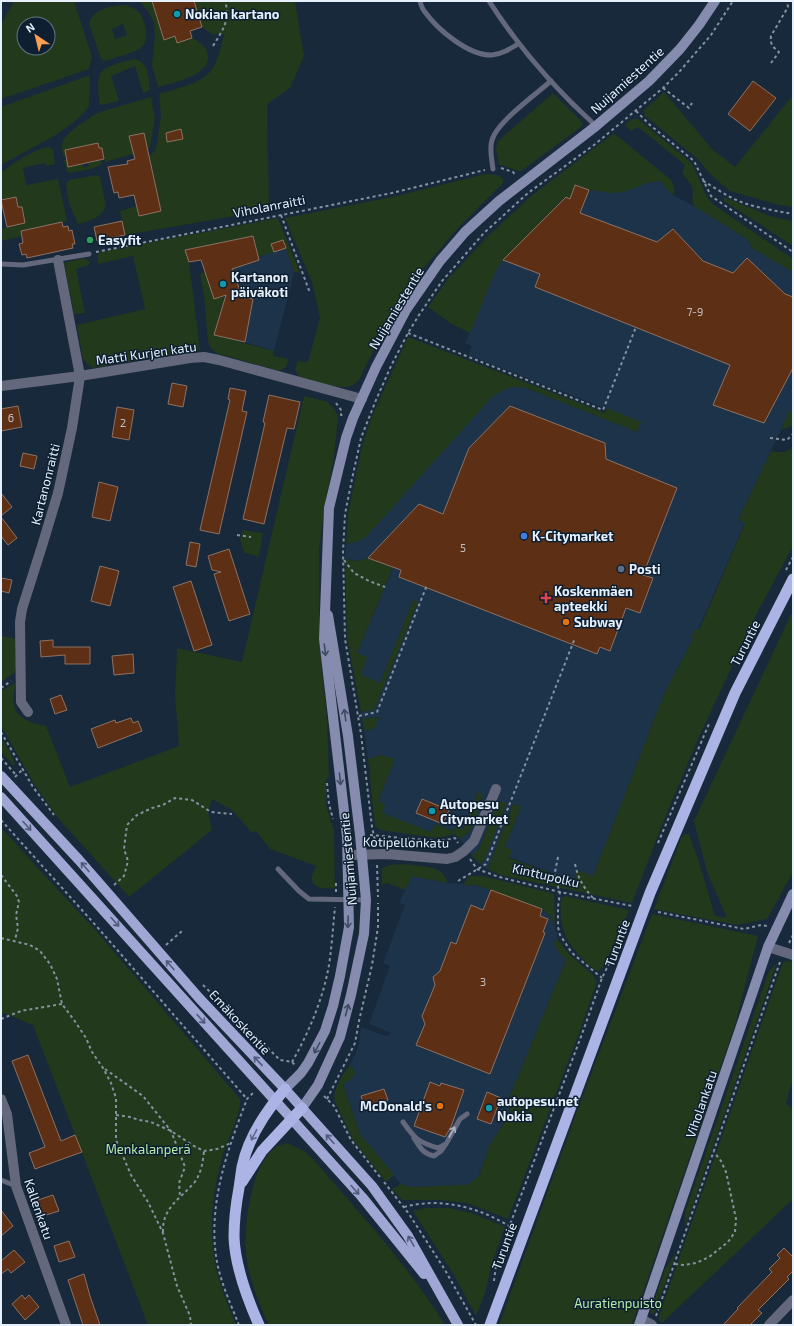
<svg xmlns="http://www.w3.org/2000/svg" width="794" height="1326" font-family="'Exo 2',sans-serif">
  <rect width="100%" height="100%" fill="#18293b"/>
  <g fill="#1d334a">
    <path d="M661,181l5,8 7,6 21,11 53,33 5,9 41,24v140l-3,-1 -52,109 7,2 -47,108 -3,-1 -2,10 -29,55 -71,182 -19,5 -65,-24 -4,-10 16,-40 -8,-3 -25,65 -8,-5 4,-3 12,-55 -16,41 -3,5 -5,4 -12,-17 11,-10 11,-29 -4,-8 -16,38 -9,1 -18,-7 -4,8 -49,-19 -4,-12 17,-42 -14,-4 -13,4 -4,-29 10,-1 5,-12 -17,2 -1,-7 13,-2 44,-108 -5,-2 -33,83 -19,-8 -4,-22 36,-85 -25,-10 -10,3 -13,-2 1,-15 14,-3 131,-143 14,-10 11,-2 10,2 111,44 4,-10 -145,-56 -27,-11 3,-9 -7,-3 30,-71 8,-12 63,-63 9,-12 48,7 24,-9z"/>
    <path d="M286,248l8,24 -20,79 -29,-9 8,-43 -11,-3 -10,-27 26,-9v-3z"/>
    <path d="M412,876l35,7 16,1 6,2 2,-2 20,6 54,21 4,3 6,11 3,15h-3l2,10 9,10 -57,138v17l-20,31 -11,32 -10,7 -57,2 -10,-3 -41,-50 -17,-51 7,-3 5,-7 -2,-5 -3,-3 9,-20 2,-18 25,9 5,-3 -22,-9 21,-58 -7,-3 22,-58 -6,-2z"/>
  </g>
  <g fill="#22391c" fill-rule="evenodd">
    <path d="M14,1h60l18,56 -3,12 -88,30v-74zM24,24h24v24h-24z"/>
    <path d="M137,1h15l12,39 11,-4 2,7 15,-5c7,3 15,9 16,18 2,20 -35,27 -50,31l-6,-22 3,-29 -1,-13 -6,-12 -7,-8z"/>
    <path d="M194,1h101l9,55 -14,32 -23,16 2,106 -144,25 -5,-24 17,-5 2,10 22,-5 -11,-55 6,-7 5,-33 -2,-22c18,-6 45,-10 55,-28 5,-9 7,-21 10,-31l-5,-2 -6,2 -11,-8z"/>
    <path d="M125,5c4,2 9,3 12,5 8,8 14,30 4,38 -5,4 -28,10 -35,13l-5,-2 -12,-36c5,-15 23,-17 36,-18zM123,24l4,11 -12,4 -3,-10z"/>
    <path d="M134,59c16,3 14,18 16,31l-7,3 -8,-27 -24,10 8,25 -17,4 -3,-2c0,-8 -2,-18 0,-26 3,-12 25,-15 35,-18z"/>
    <path d="M90,75l-1,31 -8,10 -15,12 -12,8 -53,29v-58z"/>
    <path d="M664,92l49,58 22,17 58,-72v112l-14,-2 -49,-14 -20,-17 -12,-15 -53,-43 -1,-6z"/>
    <path d="M553,93l30,30 -2,4 -60,44c-7,0 -12,-5 -22,-6l-3,-16 2,-8z"/>
    <path d="M151,97l4,21 -5,29 -3,3 -42,12 -3,-14h-3l-1,-5 -33,7 1,6h-3c0,-4 -2,-8 -1,-12 2,-11 28,-27 38,-32z"/>
    <path d="M632,119h6l44,36 10,9 15,33 7,8 79,54v13l-41,-24 -5,-9 -53,-33 -2,-6 1,-5 -1,-9 -10,-13 3,-8 -47,-38 -7,4 -6,-6z"/>
    <path d="M614,133l57,47c2,6 5,10 2,15l-7,-6 -5,-8 -14,2 -24,9 -11,1 -23,-3 -14,-5 -5,14 -5,-2 -62,63 -8,12 -25,61 -20,-10 -22,-16 20,-28 39,-42 43,-40z"/>
    <path d="M49,147l4,3 2,14 -9,2 -1,-3 -22,5 3,17 32,-6 9,42 -41,9 1,5 -26,6v-12l20,-5 -1,-9 3,-1 -1,-7h-4l-2,-10 -15,3v-27c11,-10 34,-24 48,-26z"/>
    <path d="M64,160h3l2,7 13,-3 1,4 6,-2 -1,-3 13,-3 1,4 -11,5 -22,4 -2,-2z"/>
    <path d="M486,174l11,1 6,4v4l-45,45 -37,43 -38,60 -24,49c-3,2 -5,5 -8,6 -11,4 -39,-6 -51,-9l-5,-8 3,-8 10,1 12,-44 -7,-33 -28,-67 107,-21z"/>
    <path d="M97,175l3,2 6,29c-4,11 -17,16 -28,18l-9,-21 -3,-19 3,-4z"/>
    <path d="M723,198h3l44,18 23,5v25l-69,-45z"/>
    <path d="M278,218l22,55 -6,-1 -11,-32 -12,4 3,8 -16,5 -5,-21 -68,14 4,12 11,88 -108,18 -9,-9 -6,-34 68,-16 -12,-53 -35,8 -1,-8 3,-4z"/>
    <path d="M83,258l6,3v4l-13,4 9,44 -11,1 -10,-51z"/>
    <path d="M205,272l9,27 11,-4 -11,40 60,16 -1,5 16,3 -3,8 -6,4 -64,-18 -6,-6 -2,-6 -4,-44 -4,-23z"/>
    <path d="M408,337l197,76 2,-5 34,14 -4,10 -111,-44c-16,-3 -22,1 -35,10l-125,139 -6,4 -14,3 2,-31 15,-71 9,-26z"/>
    <path d="M304,396l24,6 7,8 3,7 -4,40 -10,54 -5,40v89l8,80 2,57 -3,2v26l8,26 1,57c-7,1 -23,1 -23,-9 -1,-4 3,-9 4,-13l-46,-17 -14,-18 -4,2 -20,-23 -20,-11 -4,13 4,18 -83,67 -70,-78 -23,-32 -35,-61v-35l14,-8c0,6 -3,15 -1,22 2,14 20,19 32,21l24,61 109,-41 -4,-50 2,-48 65,14z"/>
    <path d="M790,410l3,2v13l-3,2 -9,3z"/>
    <path d="M793,447v99l-37,69 -57,122 -35,83 -32,83 -132,-28 -12,-6 25,-65 8,3 -16,40 7,3 -3,8 64,23 4,-11 16,6 71,-182 29,-55 -2,-1 4,-9 4,1 46,-107 -7,-3 33,-69c9,2 15,2 22,-4z"/>
    <path d="M243,530l20,3 -4,23 -15,-3 -4,-13z"/>
    <path d="M368,558l25,9 -36,86 10,4 -6,18 19,8 33,-83 5,2 -44,108 -13,2 -14,-74 -2,-79 13,2z"/>
    <path d="M793,610v262l-26,47 -30,6 -83,-16 28,-73 3,-2h4l10,28 16,54 12,2 -20,-46 -13,-51z"/>
    <path d="M1,636l15,3v29l-2,5 -13,9z"/>
    <path d="M379,717l-5,12 -10,1 -2,-11z"/>
    <path d="M1,737l9,15 5,12 -1,2 -13,-14z"/>
    <path d="M381,755l14,4 -17,42 7,4 -3,8 49,19 4,-8 18,7 2,-4 7,3 16,-38 3,2c2,7 -6,27 -10,34 -2,5 -7,8 -11,11l-5,-5 -18,4 -57,-8 -5,-4 -7,-67z"/>
    <path d="M499,802h8l-23,59 -4,3 -8,-8 8,-9 16,-41z"/>
    <path d="M1,828l96,104 143,167c1,17 -12,38 -17,55 -11,40 -15,72 -7,114 4,19 13,39 20,57h-88l-115,-300 -29,-12 -3,3z"/>
    <path d="M401,864c16,2 44,0 46,19l-35,-7 -7,14 -18,-7 -5,2v-16l7,-4z"/>
    <path d="M470,876h12l70,17 2,2 1,30 -6,-11 -7,-5 -51,-19 -19,-6 -3,2 -6,-2z"/>
    <path d="M565,896l64,14 -6,16 -21,43 -4,2c-8,-3 -12,-9 -17,-14 -18,-18 -22,-34 -20,-59z"/>
    <path d="M652,914l106,22 -23,89 -103,300h-133l77,-211z"/>
    <path d="M555,940h3l11,14 24,21 4,7 -19,54 -70,183 -41,-16 -28,-3h-37l-10,-11 9,-5 10,3 51,-2h6l11,-9 10,-30 20,-31v-17l57,-138 -9,-10 -3,-7z"/>
    <path d="M790,961l3,1v115l-7,26 7,7v89l-131,124 -3,-3v-4l119,-340 5,-14z"/>
    <path d="M777,963l-92,265v-16l84,-241z"/>
    <path d="M350,1065c10,10 2,14 -7,19l17,50 34,41 -8,7 -33,-42 -18,-38c-3,-13 7,-26 15,-37z"/>
    <path d="M287,1143l17,8 8,7c47,54 95,106 133,167h-176c-10,-20 -18,-42 -22,-64 -5,-29 3,-99 31,-115 2,-1 6,-2 9,-3z"/>
    <path d="M425,1208h24l23,5 33,14 -13,36 -7,30 -9,23 -22,-41 -41,-64z"/>
    <path d="M677,1251l-23,63 -4,-1 15,-44z"/>
  </g>
  <g fill="#5d3015" stroke="#8d7163">
    <path d="M152,1h42l8,26 -12,4 2,7 -15,5 -2,-7 -11,4z"/>
    <path d="M753,81l23,17 -26,33 -22,-17z"/>
    <path d="M181,129l2,10 -16,3 -1,-9z"/>
    <path d="M144,133l17,78 -22,5 -5,-21 -15,3 -1,-6 -4,1 -6,-26 20,-3 -1,-3 8,-2 -6,-23z"/>
    <path d="M98,143l1,5h3l2,11 -36,8 -3,-17z"/>
    <path d="M575,185l14,5 -9,23 77,29 16,-13 30,32 30,12 14,-15 38,36 8,3v71l-29,55 -51,-18 17,-40 -195,-78 5,-13 -37,-14 63,-63 4,2z"/>
    <path d="M16,197l2,10h4l3,16 -18,4 -6,-27z"/>
    <path d="M122,221l3,14 -28,6 -3,-14z"/>
    <path d="M62,222l1,5 5,-1 1,5 3,-1 3,14h-3l1,4 -46,10 -1,-4 -4,1 -3,-11 4,-1 -2,-12z"/>
    <path d="M253,236l6,24 -27,9 10,27 11,3 -8,43 -31,-7 12,-40 -12,4 -13,-39 -12,2 -4,-12z"/>
    <path d="M283,240l3,8 -12,4 -3,-8z"/>
    <path d="M172,383l15,3 -4,21 -15,-3z"/>
    <path d="M230,388l16,3 -4,20 5,1 -28,122 -19,-4 30,-130 -2,-1z"/>
    <path d="M269,395l31,7 -6,27 -7,-1 -23,96 -21,-5 22,-96 -2,-1z"/>
    <path d="M18,406l4,21 -21,4v-22z"/>
    <path d="M510,406l95,37 1,16 71,29 -34,87 10,3 -13,35 -14,-5 -16,43 -10,-4 -3,7 -198,-77 2,-7 -33,-12 51,-54 24,10 26,-66z"/>
    <path d="M117,407l17,3 -5,30 -17,-3z"/>
    <path d="M23,453l14,3 -3,13 -14,-3z"/>
    <path d="M99,482l19,5 -8,34 -18,-4z"/>
    <path d="M1,493l11,14 -11,9z"/>
    <path d="M1,517l16,21 -9,7 -7,-9z"/>
    <path d="M190,542l10,2 -4,23 -10,-2z"/>
    <path d="M229,549l21,65 -21,7 -15,-47 7,-2 -9,-2 -4,-14z"/>
    <path d="M100,566l19,5 -9,35 -19,-5z"/>
    <path d="M1,578l11,2 -3,13 -8,-2z"/>
    <path d="M191,581l21,64 -18,6 -21,-64z"/>
    <path d="M53,640v7h37v17h-25v-9l-24,2 -1,-16z"/>
    <path d="M133,654l1,19 -20,2 -2,-19z"/>
    <path d="M61,695l6,15 -12,4 -5,-15z"/>
    <path d="M131,718l2,5 5,-2 4,10 -44,17 -7,-19 24,-9 1,3z"/>
    <path d="M422,799l27,11 -6,14 -27,-11z"/>
    <path d="M491,890l51,19 -2,7 8,3 -5,13 2,1 -55,141 -74,-29 9,-21 -3,-8 13,-31 -2,-8 7,-6 11,-29 5,2 15,-39 12,5z"/>
    <path d="M28,1055l33,86 14,-6 7,17 -47,17 -6,-16 16,-6 -33,-86z"/>
    <path d="M430,1082l10,4 1,-3 23,7 -13,37 -6,10 -31,-11z"/>
    <path d="M384,1089l4,11 -23,8 -4,-12z"/>
    <path d="M487,1092l14,6 -10,26 -14,-5z"/>
    <path d="M53,1195l6,16 -16,5 -5,-16z"/>
    <path d="M1,1210l12,16 -12,10z"/>
    <path d="M69,1241l6,16 -16,5 -5,-16z"/>
    <path d="M784,1248l9,9v14l-6,6 2,2 -31,31 4,3 -12,12h-27l15,-16 -1,-1 32,-33 3,-3 -3,-3 11,-11 -3,-3z"/>
    <path d="M14,1250l11,12 -14,11 -3,-4 -7,5v-13z"/>
    <path d="M84,1274l6,22 10,29h-17l-15,-45z"/>
    <path d="M22,1295l3,4 4,-4 10,12 -14,13 -13,-16z"/>
  </g>
  <g fill="none" stroke-linecap="round" stroke-linejoin="round">
    <g stroke="#8492a1" stroke-width="2" stroke-dasharray="3 3" stroke-linecap="butt">
      <path d="M213,46c9,-15 18,-26 12,-45"/>
      <path d="M771,63l8,-11c-6,-5 -9,-7 -8,-16l17,-29 -1,-6"/>
      <path d="M663,88l26,20 3,-5"/>
      <path d="M636,111l14,14 44,36 17,35 82,56"/>
      <path d="M501,168l12,4 3,4"/>
      <path d="M703,181c9,5 18,11 27,16 19,10 42,13 63,17"/>
      <path d="M281,215l29,78"/>
      <path d="M96,252l296,-59 93,-23"/>
      <path d="M408,333l195,77 33,-83"/>
      <path d="M336,403l5,7v5h2"/>
      <path d="M770,438l17,2 6,-6"/>
      <path d="M237,535l14,2"/>
      <path d="M344,560l10,13 15,8 16,6"/>
      <path d="M786,570l7,-13"/>
      <path d="M1,688l10,-7"/>
      <path d="M359,716l18,-4 50,-127"/>
      <path d="M1,732l32,55 21,28"/>
      <path d="M1,758l15,17"/>
      <path d="M15,777l8,-8"/>
      <path d="M327,783l2,21 4,15"/>
      <path d="M1,820l98,109 148,170"/>
      <path d="M370,835l67,6 9,-1 9,-2 3,5"/>
      <path d="M658,843l51,-119"/>
      <path d="M376,845l-4,-18 -11,-93 -16,-95 -2,-87 2,-38 7,-35 9,-41 15,-38 15,-34 17,-33 11,-18 23,-34 42,-48 44,-40 66,-48 69,-57 16,-16 32,-37 22,-34"/>
      <path d="M558,857l-4,20 6,15 -2,15v20l2,8 12,18 30,25"/>
      <path d="M470,859l7,10 22,8 61,15 72,14"/>
      <path d="M575,864c3,14 8,23 18,34"/>
      <path d="M377,865l1,32"/>
      <path d="M1,875l16,21 2,6 -3,13 2,13 -3,12"/>
      <path d="M458,881l28,-17 89,-226"/>
      <path d="M114,885l10,-9 4,-15 -4,-12 3,-24 10,-10 15,-7 11,-3 12,-7 17,2 19,12 21,2"/>
      <path d="M336,892v-9"/>
      <path d="M658,912l86,17 17,-4 6,1"/>
      <path d="M1,938l29,7 10,6 10,13 7,15 5,25 12,16 12,18 6,14 11,16 8,15 5,15v42l15,35 17,27 15,31 14,53 13,30 1,9"/>
      <path d="M789,943l4,-8"/>
      <path d="M166,945l16,-14"/>
      <path d="M203,985l77,75 12,2 3,3"/>
      <path d="M1,1019l20,-8 41,-7"/>
      <path d="M292,1062c17,-30 31,-63 37,-97 3,-20 4,-39 6,-58"/>
      <path d="M105,1069l38,27 28,35 14,36 -6,16 1,13"/>
      <path d="M324,1096l10,10 17,34 29,37"/>
      <path d="M327,1099l28,-56 4,-22 13,-56 6,-38v-24"/>
      <path d="M116,1115l14,2 9,3 12,2 20,9 23,15 10,5 13,-2 14,-6"/>
      <path d="M384,1182l25,32 36,56 31,55"/>
      <path d="M404,1207c36,-10 74,0 105,19"/>
      <path d="M163,1232c-1,-24 17,-33 31,-49 7,-9 9,-21 10,-32"/>
      <path d="M675,1264l9,1 12,-2 13,-6 19,-15 7,-10 1,-13 -10,-47 -5,-11 -7,-9"/>
      <path d="M494,1281l2,-16 15,-43 71,-188 20,-56 15,-31"/>
      <path d="M656,1316l124,-354"/>
      <path d="M239,1325c-8,-20 -18,-42 -22,-63 -10,-56 10,-111 30,-163l7,-7"/>
    </g>
    <g stroke="#64687d" stroke-width="5">
      <path d="M420,1c1,4 2,8 5,11 13,18 44,44 67,43 10,-1 18,-6 26,-11"/>
      <path d="M489,1c30,47 66,88 107,125"/>
      <path d="M493,169c-1,-9 -4,-20 -1,-29 5,-18 44,-46 59,-59"/>
      <path d="M1,264l22,1 66,-11"/>
      <path d="M278,869l21,22 10,8 57,1"/>
      <path d="M403,1122c12,17 15,20 35,26l8,-4 14,-25 7,-5"/>
      <path d="M414,1138c6,9 8,15 20,18l7,-5 4,-6"/>
      <path d="M1,1180l15,6"/>
    </g>
    <g stroke="#64687d" stroke-width="10">
      <path d="M1,386l79,-10 110,-18 14,-1 15,3 143,39"/>
      <path d="M28,712l-7,-10 -1,-80 2,-13 20,-63 16,-53 14,-65 7,-45 1,-7 -22,-116"/>
      <path d="M348,855l39,-1 60,5 8,-2 9,-6 10,-10 22,-52"/>
      <path d="M768,947l25,8"/>
      <path d="M1,1099l6,15 9,72 50,139"/>
      <path d="M641,1319l11,6"/>
      <path d="M769,1325l24,-25"/>
    </g>
    <g stroke="#868cae" stroke-width="10">
      <path d="M285,1089l16,-16 7,-10 17,-32 8,-25 7,-30 9,-49 -2,-90 -23,-198 5,-131 17,-70 7,-20 23,-51 30,-57 34,-49 25,-29 34,-31 97,-75 53,-45 31,-32 19,-24 16,-24"/>
      <path d="M302,1108l16,-23 22,-48 11,-42 13,-61 2,-34 -6,-65 -12,-99 -20,-121"/>
      <path d="M639,1325l129,-378 25,-53"/>
    </g>
    <g stroke="#a0a7d4" stroke-width="10">
      <path d="M1,776l78,84 120,138 86,91 87,97 36,50 50,89"/>
      <path d="M1,797l361,400 62,77"/>
    </g>
    <g stroke="#acb4e5" stroke-width="11">
      <path d="M242,1182l20,-31 40,-43"/>
      <path d="M259,1325c-12,-27 -24,-59 -25,-88 0,-17 2,-33 5,-49 1,-7 2,-14 3,-21 6,-29 24,-56 43,-78"/>
      <path d="M490,1325l160,-432 85,-200 58,-114"/>
    </g>
  </g>
  <defs><path id="oneway-shaft" d="M-6 0H5M1.5-3L5.5 0L1.5 3" fill="none" stroke-width="1.6" stroke-linecap="round" stroke-linejoin="round"/></defs>
  <g stroke="#3e4b63">
    <use href="#oneway-shaft" transform="translate(325 650) rotate(83)"/>
    <use href="#oneway-shaft" transform="translate(345 715) rotate(-98)"/>
    <use href="#oneway-shaft" transform="translate(340 779) rotate(84)"/>
    <use href="#oneway-shaft" transform="translate(348 922) rotate(92)"/>
    <use href="#oneway-shaft" transform="translate(347 1010) rotate(-75)"/>
    <use href="#oneway-shaft" transform="translate(317 1048) rotate(118)"/>
  </g>
  <g stroke="#505c7a">
    <use href="#oneway-shaft" transform="translate(27 826) rotate(48)"/>
    <use href="#oneway-shaft" transform="translate(85 867) rotate(-131)"/>
    <use href="#oneway-shaft" transform="translate(115 922) rotate(48)"/>
    <use href="#oneway-shaft" transform="translate(170 965) rotate(-131)"/>
    <use href="#oneway-shaft" transform="translate(201 1019) rotate(48)"/>
    <use href="#oneway-shaft" transform="translate(258 1061) rotate(-133)"/>
    <use href="#oneway-shaft" transform="translate(330 1139) rotate(-132)"/>
    <use href="#oneway-shaft" transform="translate(355 1190) rotate(48)"/>
    <use href="#oneway-shaft" transform="translate(411 1241) rotate(-120)"/>
  </g>
  <use stroke="#abb3c3" href="#oneway-shaft" transform="translate(452 1132) rotate(-61)"/>
  <use stroke="#5d6a8b" href="#oneway-shaft" transform="translate(254 1135) rotate(117)"/>
  <g fill="#0f9aa8" stroke="#0e1f31" stroke-width="1.5">
    <circle cx="177" cy="14" r="4"/>
    <circle cx="223" cy="284" r="4"/>
    <circle cx="432" cy="811" r="4"/>
    <circle cx="489" cy="1108" r="4"/>
  </g>
  <circle fill="#2e9e5b" stroke="#0e1f31" stroke-width="1.5" cx="90" cy="240" r="4"/>
  <circle fill="#3f7fe0" stroke="#0e1f31" stroke-width="1.5" cx="524" cy="536" r="4"/>
  <circle fill="#5c6f8a" stroke="#0e1f31" stroke-width="1.5" cx="621" cy="569" r="4"/>
  <path fill="#e0444e" stroke="#0e1f31" stroke-width="1.5" d="M544 592h4v4h4v4h-4v4h-4v-4h-4v-4h4z"/>
  <g fill="#e8710a" stroke="#0e1f31" stroke-width="1.5">
    <circle cx="566" cy="622" r="4"/>
    <circle cx="440" cy="1106" r="4"/>
  </g>
  <g text-anchor="middle" stroke-width="3" stroke-linejoin="round" paint-order="stroke">
    <g font-size="11" fill="#c3c0c2">
      <text x="695" y="316">7-9</text>
      <text x="11" y="422">6</text>
      <text x="123" y="427">2</text>
      <text x="463" y="552">5</text>
      <text x="483" y="986">3</text>
    </g>
    <g font-size="13" font-weight="bold" fill="#e5f0fc" stroke="#0e1f31" text-anchor="start">
      <text x="185" y="19">Nokian kartano</text>
      <text x="98" y="245">Easyfit</text>
      <text x="231" y="282">Kartanon<tspan x="231" dy="15">päiväkoti</tspan></text>
      <text x="532" y="541">K-Citymarket</text>
      <text x="629" y="574">Posti</text>
      <text x="554" y="596">Koskenmäen<tspan x="554" dy="15">apteekki</tspan></text>
      <text x="574" y="627">Subway</text>
      <text x="440" y="809">Autopesu<tspan x="440" dy="15">Citymarket</tspan></text>
      <text x="497" y="1106">autopesu.net<tspan x="497" dy="15">Nokia</tspan></text>
      <text x="432" y="1111" text-anchor="end">McDonald's</text>
    </g>
    <g font-size="13" fill="#e5f0fc" stroke="#0e1f31">
      <text transform="translate(627 80) rotate(-42)" y="5">Nuijamiestentie</text>
      <text transform="translate(269 206) rotate(-11)" y="5">Viholanraitti</text>
      <text transform="translate(396 308) rotate(-59)" y="5">Nuijamiestentie</text>
      <text transform="translate(146 353) rotate(-8)" y="5">Matti Kurjen katu</text>
      <text transform="translate(45 484) rotate(-76)" y="5">Kartanonraitti</text>
      <text transform="translate(745 643) rotate(-63)" y="5">Turuntie</text>
      <text transform="translate(406 842) rotate(1)" y="5">Kotipellonkatu</text>
      <text transform="translate(348 859) rotate(-95)" y="5">Nuijamiestentie</text>
      <text transform="translate(546 875) rotate(13)" y="5">Kinttupolku</text>
      <text transform="translate(617 943) rotate(-70)" y="5">Turuntie</text>
      <text transform="translate(240 1022) rotate(47)" y="5">Emäkoskentie</text>
      <text transform="translate(701 1104) rotate(-71)" y="5">Viholankatu</text>
      <text transform="translate(39 1209) rotate(71)" y="5">Kallenkatu</text>
      <text transform="translate(504 1246) rotate(-70)" y="5">Turuntie</text>
    </g>
    <g font-size="13" fill="#b6eca8" stroke="#0e1f31">
      <text x="148" y="1154">Menkalanperä</text>
      <text x="618" y="1308">Auratienpuisto</text>
    </g>
  </g>
  <rect width="794" height="1326" fill="none" stroke="#e5f0fc" stroke-width="4"/>
  <g transform="translate(36 36) rotate(325)"><circle r="19" fill="#0e1f31" stroke="#647382"/>
  <path d="M0-3L7 15L0 10L-7 15Z" fill="#fc9e52"/>
  <text y="-6" font-size="11" font-weight="bold" text-anchor="middle" fill="#e5f0fc">N</text>
  </g>
</svg>
